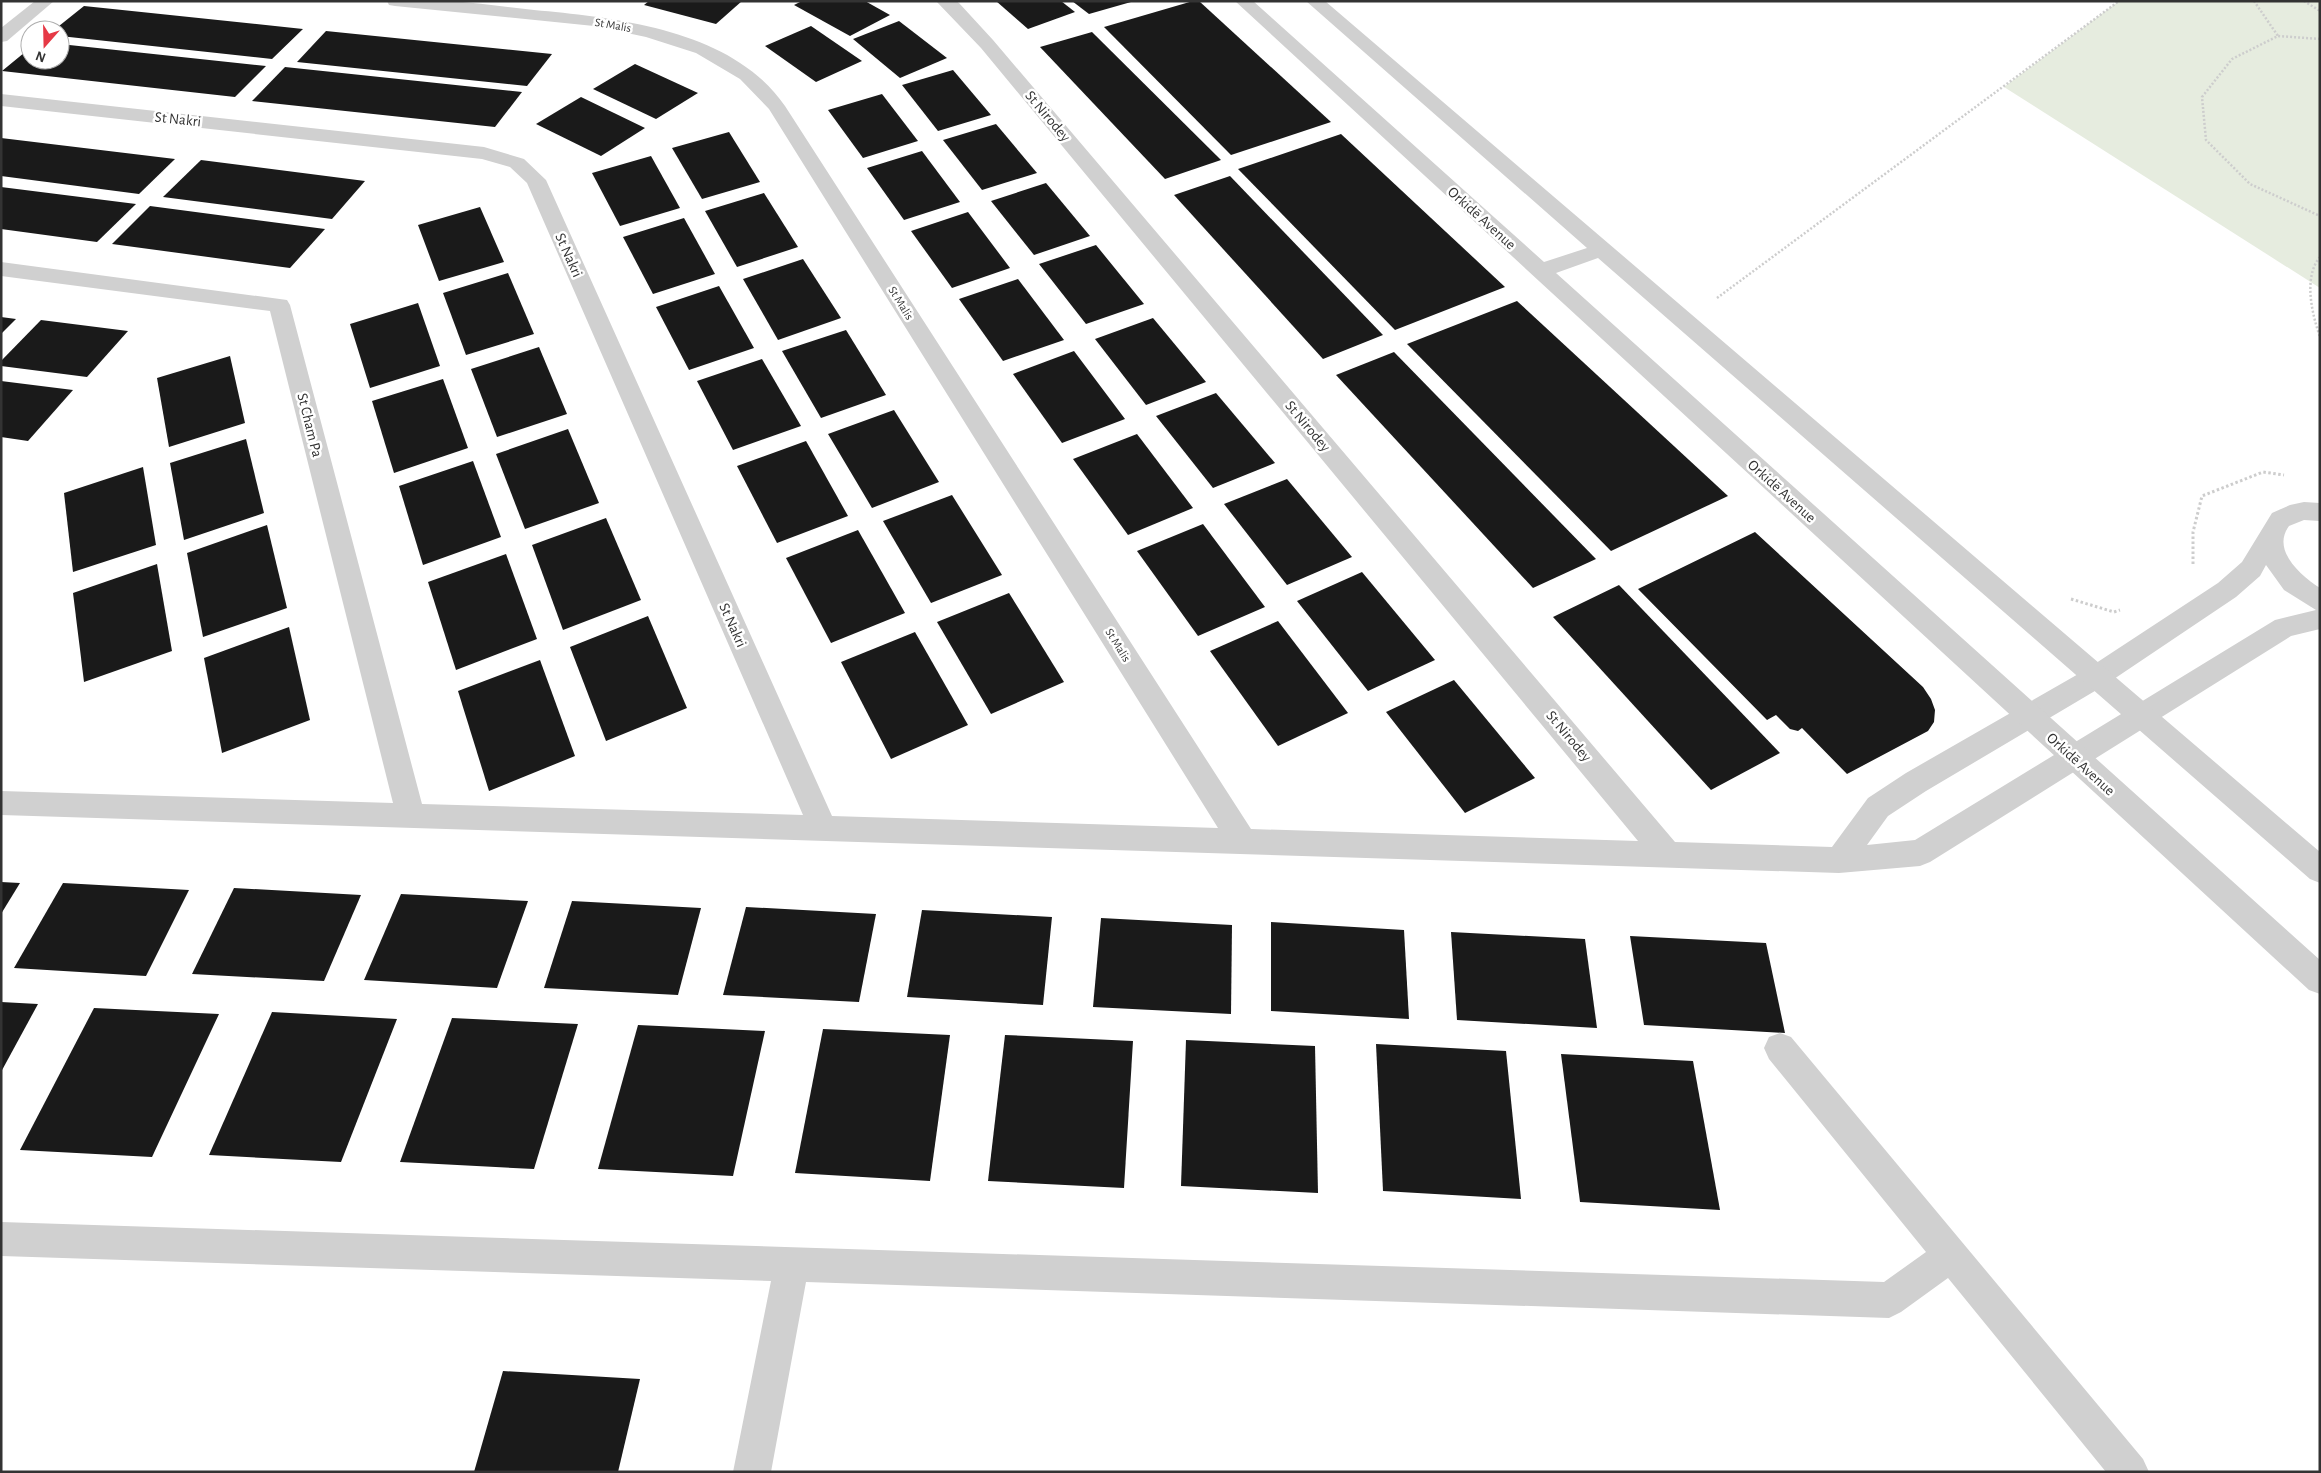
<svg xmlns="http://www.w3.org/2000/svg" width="2321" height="1473" font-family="'Alegreya Sans',sans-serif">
  <rect width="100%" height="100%" fill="#fff"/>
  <path fill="#e6ecdf" d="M2119,1h201v287l-316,-201z"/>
  <g fill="#1a1a1a">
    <path d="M649,1h93l-26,23 -72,-19z"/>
    <path d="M802,1h63l25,14 -40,21 -56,-31z"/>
    <path d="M996,1h65l14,11 -47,17z"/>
    <path d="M1072,1h59v1l-42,12z"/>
    <path d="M1193,1h6l132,121 -100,33 -127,-128z"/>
    <path d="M84,6l219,23 -31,30 -212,-23v-6h-6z"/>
    <path d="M899,21l48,37 -47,20 -47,-39z"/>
    <path d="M811,26l51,35 -46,21 -51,-36z"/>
    <path d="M326,31l226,23 -25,32 -230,-24z"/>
    <path d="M1092,32l129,128 -56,19 -125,-132z"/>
    <path d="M60,44l206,22 -31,31 -233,-26 28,-23v12h30z"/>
    <path d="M635,64l63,29 -42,26 -63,-30z"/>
    <path d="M285,67l237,25 -27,35 -243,-26z"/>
    <path d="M953,70l38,45 -53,16 -36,-46z"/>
    <path d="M882,94l36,47 -55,17 -35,-48z"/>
    <path d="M581,97l64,31 -44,28 -65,-32z"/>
    <path d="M996,124l41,49 -55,17 -39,-50z"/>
    <path d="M729,132l31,50 -58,17 -30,-51z"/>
    <path d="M1341,134l164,153 -110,43 -157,-161z"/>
    <path d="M1,138l174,21 -36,35 -138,-18z"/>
    <path d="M922,151l38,51 -56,18 -37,-52z"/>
    <path d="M651,156l29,52 -60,18 -28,-53z"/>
    <path d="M201,160l164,21 -33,38 -169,-22z"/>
    <path d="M1230,176l153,159 -60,24 -149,-164z"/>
    <path d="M1046,183l44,53 -56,19 -43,-54z"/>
    <path d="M1,187l135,17 -39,38 -96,-13z"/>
    <path d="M764,193l34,54 -61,20 -32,-56z"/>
    <path d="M150,206l175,23 -35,39 -178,-24z"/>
    <path d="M480,207l24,55 -65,19 -21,-56z"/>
    <path d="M968,212l42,56 -58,20 -41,-57z"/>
    <path d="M684,218l31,56 -62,20 -30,-57z"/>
    <path d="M1096,245l48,59 -58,20 -47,-60z"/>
    <path d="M803,259l38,59 -63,22 -35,-61z"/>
    <path d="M508,273l26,61 -68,21 -23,-62z"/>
    <path d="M1018,279l46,61 -61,21 -44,-62z"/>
    <path d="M719,286l35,62 -65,22 -33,-63z"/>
    <path d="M1517,301l211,195 -117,55 -204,-207z"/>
    <path d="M418,303l22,63 -70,22 -20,-64z"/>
    <path d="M1,317l15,2 -15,15z"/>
    <path d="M1153,318l53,64 -60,23 -51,-66z"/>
    <path d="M41,320l87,11 -41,46 -86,-11v-5z"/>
    <path d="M846,330l40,65 -65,23 -39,-67z"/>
    <path d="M539,347l28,67 -70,23 -26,-68z"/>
    <path d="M1074,351l51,68 -63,24 -49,-69z"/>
    <path d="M1394,352l202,207 -63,29 -197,-213z"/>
    <path d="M230,356l15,67 -76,24 -12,-69z"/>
    <path d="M762,359l39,67 -68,24 -36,-69z"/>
    <path d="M443,379l25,69 -74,25 -22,-72z"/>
    <path d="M1,381l72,9 -45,51 -27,-4z"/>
    <path d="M1216,393l59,70 -62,25 -57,-72z"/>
    <path d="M894,410l45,72 -67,26 -44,-74z"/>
    <path d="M568,429l31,74 -74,26 -29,-75z"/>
    <path d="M1137,434l56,74 -65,27 -55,-76z"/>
    <path d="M246,439l18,74 -80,27 -14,-77z"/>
    <path d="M806,441l42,75 -71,27 -40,-77z"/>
    <path d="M473,461l28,76 -78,28 -24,-79z"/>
    <path d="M143,467l13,78 -83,27 -9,-79z"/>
    <path d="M1287,479l65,78 -65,28 -63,-81z"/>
    <path d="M952,495l50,80 -71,28 -48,-82z"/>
    <path d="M606,518l35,82 -78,30 -31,-85z"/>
    <path d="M1203,524l62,83 -67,29 -61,-85z"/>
    <path d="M267,525l20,83 -84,29 -16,-84z"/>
    <path d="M858,530l47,83 -74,30 -45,-85z"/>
    <path d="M1755,532l168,155 8,12 4,11 -1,12 -6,9 -81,43 -45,-46 -4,3 -8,-2 -14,-14 -9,5 -129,-131z"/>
    <path d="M506,554l31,85 -81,31 -28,-88z"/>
    <path d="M157,564l15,87 -88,31 -11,-89z"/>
    <path d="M1362,572l73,88 -67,31 -71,-90z"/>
    <path d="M1619,585l161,168 -69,37 -158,-173z"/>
    <path d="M1009,593l55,89 -73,32 -54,-92z"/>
    <path d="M648,616l39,92 -81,33 -36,-94z"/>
    <path d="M1278,621l70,92 -70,33 -68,-95z"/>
    <path d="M289,627l21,93 -88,33 -18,-95z"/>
    <path d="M915,632l53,93 -77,34 -50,-97z"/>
    <path d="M540,660l35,96 -86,35 -31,-100z"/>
    <path d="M1454,680l81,98 -70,35 -79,-101z"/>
    <path d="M1,882l19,1 -19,31z"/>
    <path d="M63,883l126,7 -43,86 -132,-8z"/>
    <path d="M234,888l127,7 -37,86 -132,-7z"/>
    <path d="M401,894l127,7 -31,87 -133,-8z"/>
    <path d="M572,901l129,7 -23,87 -134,-7z"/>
    <path d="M746,907l130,7 -17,88 -136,-7z"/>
    <path d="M922,910l130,7 -9,88 -136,-8z"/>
    <path d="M1101,918l131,7 -1,89 -138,-7z"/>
    <path d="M1271,922l133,8 5,89 -138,-8z"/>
    <path d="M1451,932l134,7 12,89 -140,-8z"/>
    <path d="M1630,936l136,7 19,90 -141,-8z"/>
    <path d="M1,1002l37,2 -37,68z"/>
    <path d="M94,1008l125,6 -67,143 -132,-7z"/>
    <path d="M272,1012l125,7 -56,143 -132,-7z"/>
    <path d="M452,1018l126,6 -44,145 -134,-7z"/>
    <path d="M638,1025l127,6 -32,145 -135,-7z"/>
    <path d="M823,1029l127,6 -20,146 -135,-8z"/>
    <path d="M1005,1035l128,6 -9,147 -136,-7z"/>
    <path d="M1186,1040l129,6 3,147 -137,-7z"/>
    <path d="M1376,1044l130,7 15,148 -138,-8z"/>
    <path d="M1561,1054l132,7 27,149 -140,-8z"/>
    <path d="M503,1371l137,8 -22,93h-144z"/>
  </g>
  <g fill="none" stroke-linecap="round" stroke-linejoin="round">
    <g stroke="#cdcdcd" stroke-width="2.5" stroke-dasharray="2 2" stroke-linecap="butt">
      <path d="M2254,1l24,35"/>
      <path d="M2304,1l16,10"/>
      <path d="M2320,39l-42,-3 -46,23 -30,38 4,43 44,44 70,32"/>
      <path d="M2320,257c-17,20 -8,57 0,80"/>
      <path d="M1717,298l402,-297"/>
    </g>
    <g stroke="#cdcdcd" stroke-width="3" stroke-dasharray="2.5 2.5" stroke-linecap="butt">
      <path d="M2193,564v-32l9,-36 61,-24 21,3"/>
      <path d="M2071,599l43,13 6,-2"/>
    </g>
    <g fill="#d0d0d0" fill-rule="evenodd">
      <path d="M35,1h19l-47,40 -6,1v-14z"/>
      <path d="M387,1c21,0 43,-1 64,0 28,2 56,6 83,9 85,8 199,20 251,96l466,723 387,12 -657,-793 -45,-47h20l3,2 34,37 682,802 157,5 36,-49 38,-25 181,-104 131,-86 24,-21 30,-49 18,-8 14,-3 16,1v18l-16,-1 -15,6c-18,24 12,50 31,62v41l-29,7 -361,226 -10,4 -81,7 -1838,-58v-24l392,12 -123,-492 -269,-35v-14l286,38 3,5 132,499 381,11 -276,-632 -17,-16 -28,-8 -481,-53v-12l483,53 40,12 22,21 286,636 386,12 -449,-719 -29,-30 -44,-26 -50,-16 -52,-11 -199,-20 -6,-1zM2266,565l18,25 32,20 -41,10 -360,220 -48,5 21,-29 38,-25 179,-106 131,-88 24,-21z"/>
      <path d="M1780,1033l11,4 352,422 6,13h-43l-158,-194 -47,34 -12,6 -1083,-36 -35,190h-38l38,-191 -770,-25v-34l1883,60 42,-30 -157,-193 -5,-11 5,-11z"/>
    </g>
    <path fill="#d0d0d0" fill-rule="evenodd" d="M1235,1h18l291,261 43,-14 -281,-247h19l995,851v31l-10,-4 -712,-621 -42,15 764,687v34l-11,-4z"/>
  </g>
  <g text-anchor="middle" stroke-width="5" stroke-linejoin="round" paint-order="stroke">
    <g font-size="12" fill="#333" stroke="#fff">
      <text transform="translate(613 25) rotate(10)" y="4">St Malis</text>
      <text transform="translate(901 303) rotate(58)" y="4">St Malis</text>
      <text transform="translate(1118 645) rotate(58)" y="4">St Malis</text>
    </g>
    <g font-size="15" fill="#333" stroke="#fff">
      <text transform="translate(1048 116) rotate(50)" y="5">St Nirodey</text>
      <text transform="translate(178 119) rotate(6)" y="5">St Nakri</text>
      <text transform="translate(1482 218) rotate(42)" y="5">Orkidē Avenue</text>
      <text transform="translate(569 255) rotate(66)" y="5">St Nakri</text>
      <text transform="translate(310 425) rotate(76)" y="5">St Cham Pa</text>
      <text transform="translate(1308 426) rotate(50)" y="5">St Nirodey</text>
      <text transform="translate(1782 491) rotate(42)" y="5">Orkidē Avenue</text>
      <text transform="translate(733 625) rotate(66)" y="5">St Nakri</text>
      <text transform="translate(1569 736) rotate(50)" y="5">St Nirodey</text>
      <text transform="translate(2081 764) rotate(42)" y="5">Orkidē Avenue</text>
    </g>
  </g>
  <rect width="2321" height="1473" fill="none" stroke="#333333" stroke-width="5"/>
  <g transform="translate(45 45) rotate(200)"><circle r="24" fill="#ffffff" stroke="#adadad"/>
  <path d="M0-4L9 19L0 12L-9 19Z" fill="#e63946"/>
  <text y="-8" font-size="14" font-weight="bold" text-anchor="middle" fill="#333333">N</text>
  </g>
</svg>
